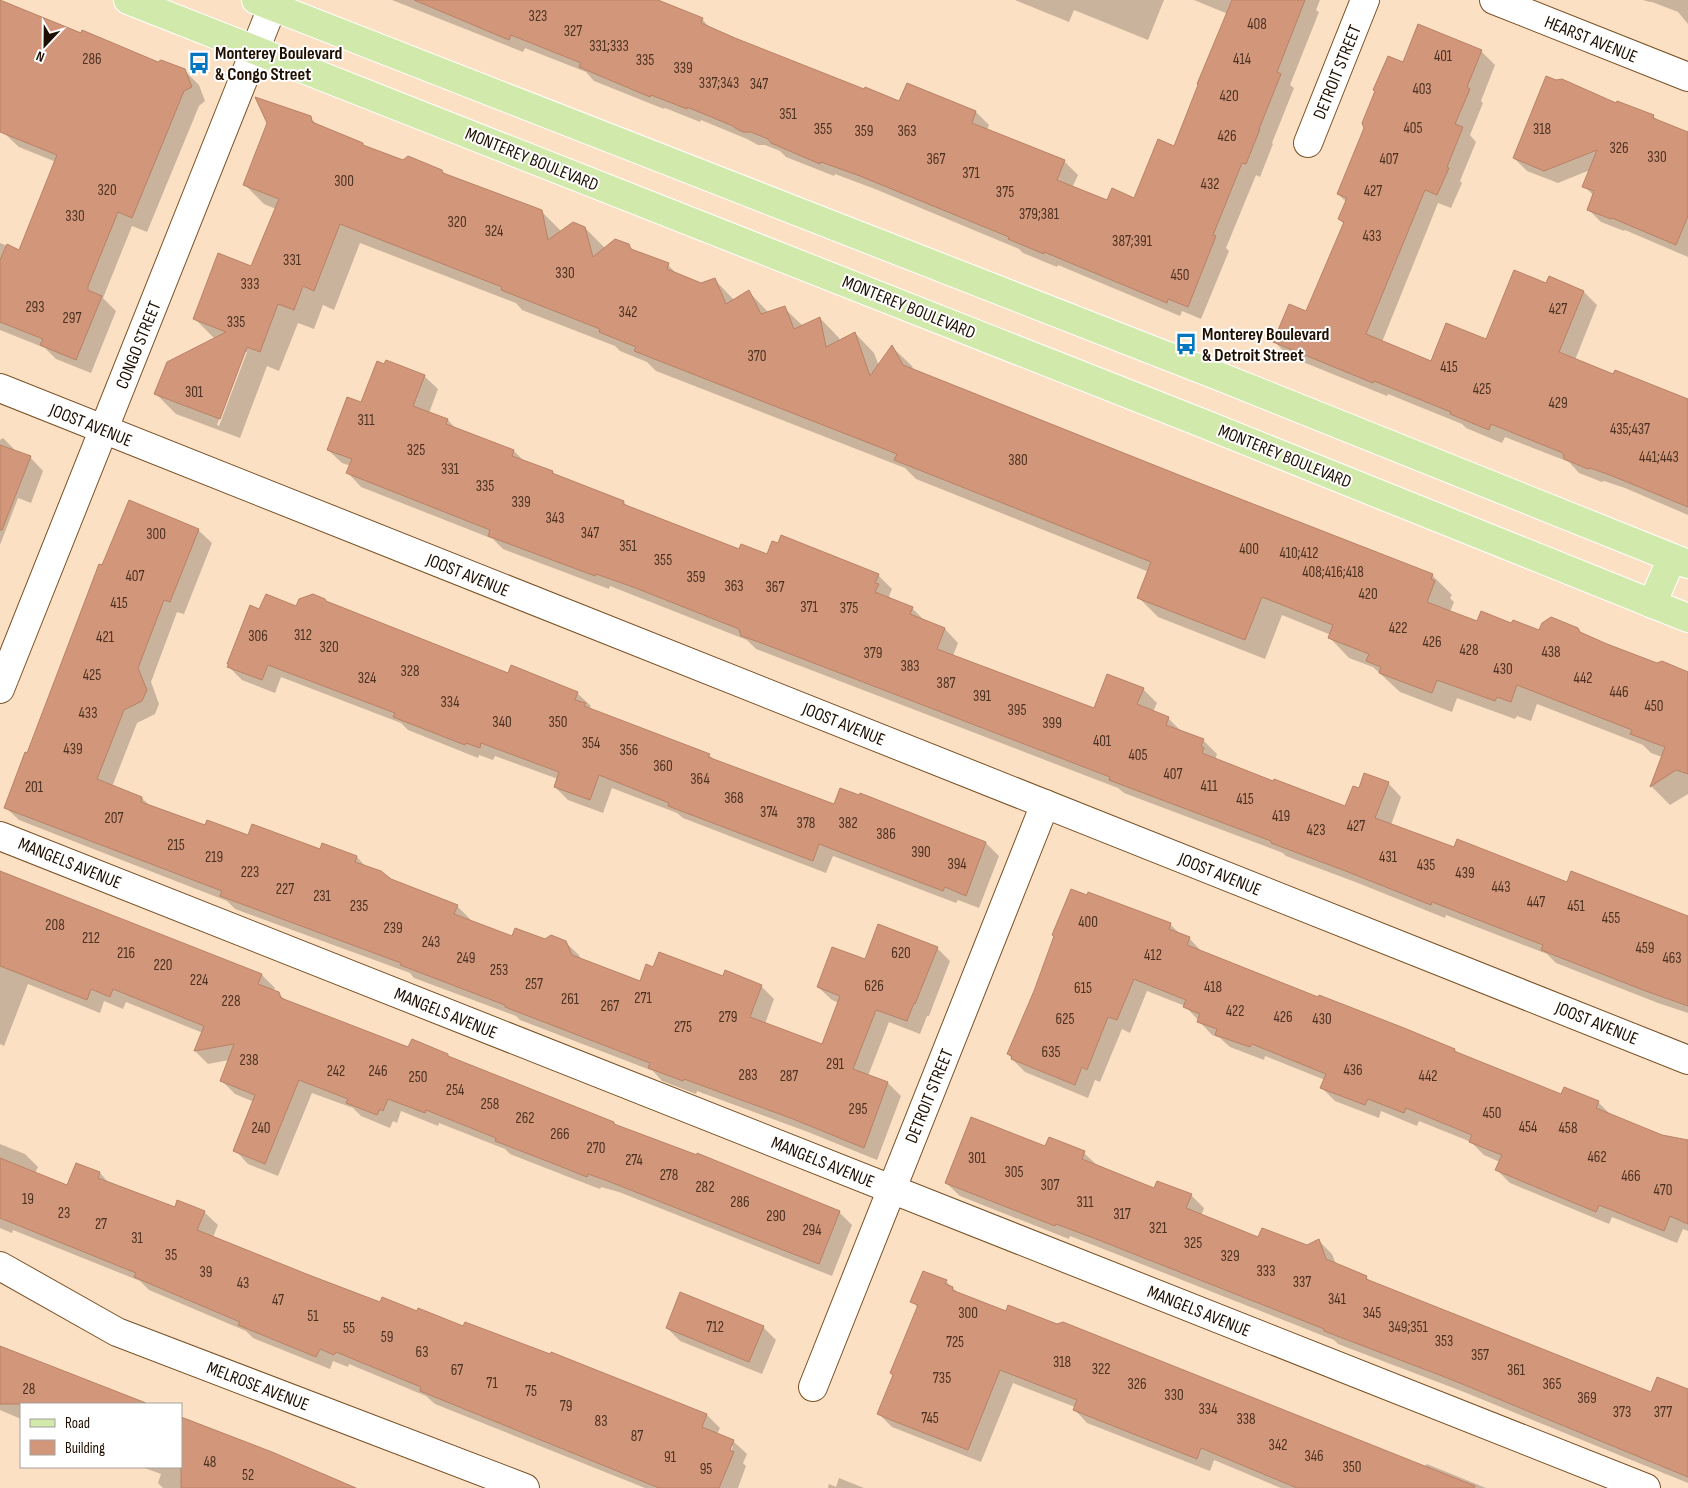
<svg xmlns="http://www.w3.org/2000/svg" width="1688" height="1488" font-family="'Sofia Sans Condensed',sans-serif">
  <rect width="100%" height="100%" fill="#fce0c4"/>
  <g fill="#0003" fill-rule="evenodd">
    <path d="M392,0h262l48,19 10,11 153,61 35,11 8,-18 68,28 13,13 -2,5 77,31 14,14 -6,13 36,14 27,-2 39,-53 54,-133 -34,-14h126l-4,10 3,2 -29,73 4,3 -22,55 1,1 -13,33 -4,-2 -30,73 3,3 -28,68 -19,-8 -2,5 -122,-51 -1,2 -34,-14 -4,-4 -144,-60 -40,-15 -1,2 -48,-19 -6,-6 -15,-6h-7l-11,-6 -46,-19 -1,2 -35,-14 -1,1 -70,-28 -8,-9 -61,-24 -2,4z"/>
    <path d="M1015,0h149l-16,40 -74,-30 -5,12z"/>
    <path d="M1643,0h45v24l-10,-12 -26,-10h-2z"/>
    <path d="M0,1l158,62 26,7 15,15 6,16 -6,5 -52,126 -15,-6 -29,72 13,13 -25,62 -35,-14 -11,-11 -45,-18v-87l20,8 36,-89 -37,-15 -15,-14 -4,-14z"/>
    <path d="M1481,51l14,14 -14,36 2,2 -13,32 6,7 -16,39 2,2 -11,25 -13,-5 -56,139 49,21 55,-22 61,-56 37,7 13,13 -22,55 39,16 74,24v115l-63,-27 -21,-7 -2,1 -23,-9 -10,-11 -64,-25 -3,6 -36,-15 -4,-4 -74,-30 -1,2 -99,-40 -13,-14 32,-29 37,-89 -5,-5 7,-17 -8,-8 66,-131z"/>
    <path d="M1617,105l36,11 5,5 30,12v124l-63,-27 -1,1 -23,-9 -13,-13 6,-13 -10,-10 6,-16 -32,13 -31,-12 -13,-13z"/>
    <path d="M310,117l9,10 43,17 3,3 38,14 39,10 4,4 95,36 20,20 24,-3 20,20 23,-3 7,7 33,13 11,11 22,8 13,-5 21,22 14,-9 20,21 15,-5 19,18 17,-8 19,20 1,3 15,-8 19,20 5,13 13,-19 20,19 2,5 518,204 20,20 -2,3 4,4 -4,10 28,10 34,3 28,7 37,-3 6,6 105,44v115l-18,11 -19,-19 11,-29 -11,-4 -8,-8 -106,-41 -6,17 -14,-5 -2,3 -58,-21 -5,14 -52,-20 -27,-25 -24,-9 -19,-20 1,-3 -49,-20 -17,44 -107,-42 -19,-19 10,-26 -233,-93 -11,-11 -249,-97 -9,-9 -27,-11 -5,-5 -93,-36 -6,-7 -156,-60 -26,67 -11,-5 -9,24 -16,-6 -19,48 -12,-5 -27,72 -64,-24 -20,-20 59,-55 -21,-21 58,-50 24,-59 -12,-5 -19,-19zM244,352h3l-28,74 -2,-1z"/>
    <path d="M424,376l14,13 -9,24 19,7 8,9 58,22 10,10 29,11 3,4 68,26 6,7 109,42 139,24 14,14 -3,7 2,3 21,9 14,14 19,7 13,14 -5,13 141,54 49,-21 14,14 -4,9 15,6 14,14 21,8 14,14 -2,6 59,23 72,24 14,-18 28,-6 13,14 -10,28 63,23 234,70v95l-30,-10 -102,-40 -9,-9 -101,-39 -1,3 -87,-35 -72,-27 -3,-3 -159,-60 -6,-5 -362,-139 -9,-9 -99,-39 -38,-15 -1,3 -106,-40 -10,-10 -132,-52 -13,-14 3,-7 -9,-3 -14,-13 34,-46z"/>
    <path d="M3,438l13,13 14,6 13,14 -12,32 -13,-5 -18,47v-105z"/>
    <path d="M198,530l14,13 -28,71 -7,-2 -26,70 8,22 -4,10 -18,9 -25,64 30,11 8,8 55,21 44,10 108,20 10,11 23,12 67,26 13,13 -1,2 43,16 53,5 14,13 2,5 59,23 14,-14 70,8 37,9 13,13 -9,25 58,21 16,-42 -7,-3 -14,-13 48,-26 71,-13 13,13 -21,55h-2l-7,18 -31,-12 -21,54 20,7 13,13 -24,64 -69,-28 -111,-41 -1,3 -34,-13 -9,-10 -133,-51 -4,-4 -102,-38 -4,-5 -175,-64 -8,-8 -208,-81 -14,-13 98,-240z"/>
    <path d="M328,603l181,71 68,19 14,13 -2,3 120,46 6,5 120,46 151,37 13,13 -20,52 -21,-8 -2,3 -123,-47 -7,17 -143,-55 -6,-5 -65,-25 -9,25 -35,-13 -13,-13 3,-8 -63,-23 -2,4 -14,-5 -1,3 -70,-28 -7,-7 -120,-46 -6,16 -33,-13 -13,-13 31,-56z"/>
    <path d="M0,872l262,103 13,13 -2,3 5,2 8,8 123,48 38,6 3,3 164,65 3,3 222,86 13,13 -20,51 -213,-84 -18,-5 -1,2 -34,-13 -56,-22 -5,-5 -66,-26 -1,3 -37,-15 -4,12 -4,-2 -3,7 -29,-12 -8,-8 -41,-15 -34,83 -30,-12 -13,-14 19,-48 -19,-8 -14,-14 8,-20 -21,4 -13,-13 8,-18 -77,-31 -3,7 -19,-8 -4,12 -72,-29 -24,62 -4,-2z"/>
    <path d="M1170,924l12,12 7,2 13,14 117,47 84,30 52,21 4,4 103,42 36,6 13,13 51,21 26,5v90l-5,-2 -6,14 -65,-26 -3,7 -99,-41 -13,-13 3,-8 -16,-7 -13,-13 -52,-21 -2,5 -36,-15 -2,7 -44,-17 -13,-13 3,-8 -60,-24 -1,4 -34,-13 -10,-9 -8,-3 -27,-29 -38,-15 -17,42 -8,-4 -22,53 -5,-2 -7,18 -63,-26 -13,-13 -4,-5z"/>
    <path d="M0,1144l25,10 13,13 -3,6 33,14 9,-23 23,9 10,11 65,25 29,3 14,13 -5,12 168,67 37,8 46,16 243,87 13,13 -3,6 16,7 14,13 -4,9 3,3 -8,22h-93l-210,-84 -9,-8 -77,-32 -1,3 -15,-6 -3,8 -77,-31 -7,-7 -97,-41 -9,-9 -127,-51 -1,3 -12,-5zM730,1446h3l-4,11z"/>
    <path d="M1046,1148l38,5 14,13 57,24 36,5 13,13 -3,8 58,23 48,7 12,-5 13,13 4,10 30,13 6,6 280,110 36,-3v93l-224,-91 -126,-48 -4,-4 -228,-90 -36,-14 -1,3 -109,-43 -14,-13z"/>
    <path d="M946,1281l13,13 465,173 3,-3 59,24h-205l-67,-28 -4,11 -123,-48 -13,-14 1,-2 -62,-24 -32,79 -89,-35 -13,-13 39,-106 -6,-7z"/>
    <path d="M763,1327l13,13 -14,34 -82,-33 -13,-13z"/>
    <path d="M0,1347l144,57h-123v15l-21,-9z"/>
    <path d="M142,1467h39l167,18 8,3h-193l-5,-5 3,-9z"/>
    <path d="M839,1478l25,10h-36l1,-4 7,3z"/>
  </g>
  <g fill="#d2977b" stroke="#b98165">
    <path d="M0,0l81,33 1,-3 76,32 3,-2 24,9 7,18 -8,4 -52,127 -14,-6 -30,74v4l14,6 -26,64 -36,-15 3,-6 -43,-17v-62l7,-16 12,6 38,-95 -57,-23z"/>
    <path d="M414,0h244l45,18 -2,5 34,15 129,51 1,-2 34,14 8,-18 69,28 -4,12 93,37 -8,20 50,20 5,-12 22,10 24,-59 16,7 24,-61 -1,-1 35,-84h73l-28,72 4,2 -22,55h1l-14,35 -4,-1 -29,72 3,1 -28,71 -20,-8 -1,4 -123,-51v2l-36,-15 1,-2 -149,-61 -39,-14 -1,2 -49,-21 -3,-4 -17,-7h-8l-8,-4 -2,-2 -46,-19v2l-36,-14 -1,2 -71,-30 2,-4 -70,-28 -2,5z"/>
    <path d="M1418,24l64,26 -15,37 3,2 -15,35 8,3 -16,40 2,1 -12,27 -12,-5 -59,144 65,27 15,-38 40,16 28,-69 32,13 3,-7 35,15 -25,61 54,22 2,-4 73,29v108l-78,-32 -20,-7 -2,1 -24,-10 -1,-6 -72,-29 -2,6 -39,-16 1,-2 -77,-31 -1,2 -100,-41 16,-38 17,7 38,-89 -6,-3 9,-21 -10,-4 27,-66 -2,-5 13,-32 -2,-1 15,-34 15,6z"/>
    <path d="M1546,76l10,4 6,-1 54,24 1,-2 37,14 -1,3 35,14v84l-12,29 -64,-27 -1,1 -24,-9 7,-19 -12,-4 15,-37 -53,21 -31,-13z"/>
    <path d="M255,97l56,19 1,6 51,21v2l40,15 5,-4 34,14 1,3 99,37 6,30 25,-18 12,5 8,30 22,-18 14,5 2,5 38,14 -2,6 34,14 14,-5 11,26 23,-14 12,24 24,-8 9,23 26,-12 6,30 29,-15 15,44 22,-31 11,20 281,112 249,97 -2,5 4,2 -8,21 26,10 24,9 4,-10 30,12 2,-3 26,10 3,-7 9,-6 27,11 2,4 27,12 50,19 5,-2 26,11v102l-12,-4 -26,17 15,-40 -35,-13 2,-4 -115,-45 -6,17 -14,-5 -2,4 -58,-21 -5,13 -53,-20 2,-6 -15,-6 3,-7 -41,-16 5,-13 -71,-28 -17,43 -108,-42 14,-36 -257,-102 3,-6 -263,-103 2,-4 -37,-15 1,-3 -99,-39 1,-3 -162,-63 -26,67 -11,-5 -9,24 -16,-6 -18,48 -13,-5 -27,72 -66,-25 13,-32 59,-30 -33,-13 25,-66 33,13 28,-67 -36,-14 24,-62z"/>
    <path d="M386,360l39,15 -12,31 35,13 -2,5 68,26 -2,6 41,15 -1,2 72,28 -1,3 116,45 2,-5 26,10 5,-13 6,2 3,-8 98,39 -4,9 4,1 -4,8 38,15 -3,7 35,14 -8,21 157,59 13,-34 37,14 -7,16 32,13 -3,8 38,14 -3,7 3,2 -2,5 71,28 1,-2 71,27 8,-20 6,2 5,-15 25,9 -14,36 79,29 3,-8 110,43 4,-11 117,45v90l-45,-16 -102,-40 2,-5 -111,-43 -1,3 -88,-35 -72,-27v-2l-162,-61 1,-3 -351,-135 -18,-6 -2,-7 -106,-42 -37,-13 -1,2 -107,-40 2,-6 -144,-57 6,-14 -25,-9 20,-53 14,5 16,-41 7,3z"/>
    <path d="M0,445l31,11 -29,74h-2z"/>
    <path d="M129,500l70,29 -29,73 -6,-2 -26,68 9,22 -5,11 -18,9 -27,69 45,18 -1,5 64,23 2,-5 41,15 4,-11 68,25 2,-6 35,13 -2,6 26,9 10,8 67,26 -4,9 58,22 3,-8 30,11 6,-4 15,6 6,14 68,26 6,-17 7,3 6,-15 64,24 2,-6 37,15 -12,32 72,27 18,-48 -23,-9 15,-40 33,12 13,-35 60,23 -23,57 -1,-1 -7,18 -31,-11 -23,59 35,13 -24,66 -71,-29 -109,-40 -1,2 -35,-13 2,-5 -145,-56v-2l-105,-40 1,-2 -181,-67 2,-5 -218,-83 21,-56 2,1 72,-189 3,1z"/>
    <path d="M266,594l30,12 3,-7 14,-5 12,5 1,2 182,72 3,-8 67,27 -3,8 11,3 -2,3 126,48 -2,3 126,47 6,-16 19,7 1,-2 126,49 -20,54 -21,-9 -2,4 -124,-47 -6,17 -145,-55 1,-3 -70,-28 -9,25 -36,-13 5,-15 -78,-29 -1,5 -14,-5 -1,2 -72,-28 2,-4 -127,-48 -6,15 -35,-13 2,-3h-2l23,-59 9,4z"/>
    <path d="M0,871l262,103 -4,10 21,8 2,6 127,49 4,-8 36,15v2l166,66v2l83,31v-2l143,58 -21,53 -214,-84 -17,-6 -1,3 -35,-14 -57,-22 1,-3 -70,-28 -1,3 -37,-14 -5,12 -3,-2 -3,6 -31,-12 2,-4 -49,-19 -34,84 -32,-13 22,-56 -35,-14 14,-37 -40,7 10,-25 -91,-37 -3,8 -19,-8 -4,11 -87,-34z"/>
    <path d="M1071,889l16,6 1,-3 83,31 -2,6 21,8 -3,8 131,52 1,-2 85,33 51,21 -1,2 107,43 3,-7 35,14 -3,7 66,27 26,5v84l-18,-8 -6,15 -65,-26 -3,7 -101,-42 7,-15 -33,-13 3,-7 -66,-27 -2,5 -36,-14 -3,6 -45,-17 6,-14 -74,-30 -2,3 -35,-12 2,-6 -20,-7 3,-8 -17,-7 3,-7 -52,-21 -17,41 -9,-3 -21,53 -5,-3 -7,18 -64,-26 1,-3 -5,-2 27,-63 20,-55 -2,-1z"/>
    <path d="M971,1117l74,29 4,-9 36,14 -3,8 72,29 3,-7 35,13 -6,14 72,29 4,-9 45,17 12,-6 7,20 41,17 -1,3 285,113 6,-15 31,12v88l-238,-98 -126,-48v-2l-53,-21 -180,-71 -35,-13 -1,2 -110,-43z"/>
    <path d="M0,1158l67,27 9,-22 24,9 -2,6 77,29 2,-7 28,11 -8,19 112,45 71,27 2,-5 35,14 1,-3 45,18 2,-4 85,32 1,-2 156,62 -5,13 32,13 -4,10 4,2 -15,36h-60l-239,-97 1,-4 -85,-35 -2,3 -14,-6 -4,8 -78,-32 2,-3 -106,-45 2,-4 -136,-55z"/>
    <path d="M923,1271l24,9 -2,4 8,3 -1,3 54,21 2,-6 49,19 6,-2 412,164 -1,2h-177l-96,-40 -4,11 -109,-43 -15,-6 4,-10 -77,-30 -32,80 -72,-28 -19,-8 16,-39 -3,-2 28,-68 -8,-3z"/>
    <path d="M680,1292l84,34 -15,36 -83,-34z"/>
    <path d="M0,1346l146,57 -1,1h-145z"/>
    <path d="M181,1417l91,35 84,36h-175z"/>
  </g>
  <g fill="none" stroke-linecap="round" stroke-linejoin="round">
    <g stroke="#7a5225" stroke-width="30">
      <g id="minor">
        <path d="M1494,0l194,77"/>
        <path d="M1308,143l57,-143"/>
        <path d="M0,388l1688,672"/>
        <path d="M0,689l275,-689"/>
        <path d="M0,836l1646,652"/>
        <path d="M0,1266l117,66 408,156"/>
        <path d="M813,1387l232,-583"/>
      </g>
    </g>
    <g stroke="#fff" stroke-width="30">
      <g id="major">
        <path d="M128,0l1074,423 486,195"/>
        <path d="M256,0l965,377 467,187"/>
        <path d="M1652,604l20,-46"/>
      </g>
    </g>
    <use href="#minor" stroke="#fff" stroke-width="28"/>
    <use href="#major" stroke="#d1e9ab" stroke-width="28"/>
  </g>
  <defs>
    <g id="bus-bare" transform="scale(1.725)"><path d="M-5-6H5V4H4V6H2V4H-2V6H-4V4H-5ZM-3.5-4V0h7V-4ZM-3.5 1.2v1.5H-2V1.2ZM2 1.2v1.5H3.5V1.2Z" fill="#0076c0" stroke="#fff" stroke-width="2.5" paint-order="stroke"/></g>
  </defs>
  <g fill-rule="evenodd">
    <use href="#bus-bare" x="199" y="63"/>
    <use href="#bus-bare" x="1186" y="344"/>
  </g>
  <g text-anchor="middle" stroke-width="4" stroke-linejoin="round" paint-order="stroke">
    <g font-size="15" fill="#4c3120">
      <text x="538" y="21">323</text>
      <text x="1257" y="29">408</text>
      <text x="573" y="36">327</text>
      <text x="609" y="51">331;333</text>
      <text x="1443" y="61">401</text>
      <text x="92" y="64">286</text>
      <text x="1242" y="64">414</text>
      <text x="645" y="65">335</text>
      <text x="683" y="73">339</text>
      <text x="719" y="88">337;343</text>
      <text x="759" y="89">347</text>
      <text x="1422" y="94">403</text>
      <text x="1229" y="101">420</text>
      <text x="788" y="119">351</text>
      <text x="1413" y="133">405</text>
      <text x="823" y="134">355</text>
      <text x="1542" y="134">318</text>
      <text x="864" y="136">359</text>
      <text x="907" y="136">363</text>
      <text x="1227" y="141">426</text>
      <text x="1619" y="153">326</text>
      <text x="1657" y="162">330</text>
      <text x="936" y="164">367</text>
      <text x="1389" y="164">407</text>
      <text x="971" y="178">371</text>
      <text x="344" y="186">300</text>
      <text x="1210" y="189">432</text>
      <text x="107" y="195">320</text>
      <text x="1373" y="196">427</text>
      <text x="1005" y="197">375</text>
      <text x="1039" y="219">379;381</text>
      <text x="75" y="221">330</text>
      <text x="457" y="227">320</text>
      <text x="494" y="236">324</text>
      <text x="1372" y="241">433</text>
      <text x="1132" y="246">387;391</text>
      <text x="292" y="265">331</text>
      <text x="565" y="278">330</text>
      <text x="1180" y="280">450</text>
      <text x="250" y="289">333</text>
      <text x="35" y="312">293</text>
      <text x="1558" y="314">427</text>
      <text x="628" y="317">342</text>
      <text x="72" y="323">297</text>
      <text x="236" y="327">335</text>
      <text x="757" y="361">370</text>
      <text x="1449" y="372">415</text>
      <text x="1482" y="394">425</text>
      <text x="194" y="397">301</text>
      <text x="1558" y="408">429</text>
      <text x="366" y="425">311</text>
      <text x="1630" y="434">435;437</text>
      <text x="416" y="455">325</text>
      <text x="1659" y="462">441;443</text>
      <text x="1018" y="465">380</text>
      <text x="450" y="474">331</text>
      <text x="485" y="491">335</text>
      <text x="521" y="507">339</text>
      <text x="555" y="523">343</text>
      <text x="590" y="538">347</text>
      <text x="156" y="539">300</text>
      <text x="628" y="551">351</text>
      <text x="1249" y="554">400</text>
      <text x="1299" y="558">410;412</text>
      <text x="663" y="565">355</text>
      <text x="1333" y="577">408;416;418</text>
      <text x="135" y="581">407</text>
      <text x="696" y="582">359</text>
      <text x="734" y="591">363</text>
      <text x="775" y="592">367</text>
      <text x="1368" y="599">420</text>
      <text x="119" y="608">415</text>
      <text x="809" y="612">371</text>
      <text x="849" y="613">375</text>
      <text x="1398" y="633">422</text>
      <text x="303" y="640">312</text>
      <text x="258" y="641">306</text>
      <text x="105" y="642">421</text>
      <text x="1432" y="647">426</text>
      <text x="329" y="652">320</text>
      <text x="1469" y="655">428</text>
      <text x="1551" y="657">438</text>
      <text x="873" y="658">379</text>
      <text x="910" y="671">383</text>
      <text x="1503" y="674">430</text>
      <text x="410" y="676">328</text>
      <text x="92" y="680">425</text>
      <text x="367" y="683">324</text>
      <text x="1583" y="683">442</text>
      <text x="946" y="688">387</text>
      <text x="1619" y="697">446</text>
      <text x="982" y="701">391</text>
      <text x="450" y="707">334</text>
      <text x="1654" y="711">450</text>
      <text x="1017" y="715">395</text>
      <text x="88" y="718">433</text>
      <text x="502" y="727">340</text>
      <text x="558" y="727">350</text>
      <text x="1052" y="728">399</text>
      <text x="1102" y="746">401</text>
      <text x="591" y="748">354</text>
      <text x="73" y="754">439</text>
      <text x="629" y="755">356</text>
      <text x="1138" y="760">405</text>
      <text x="663" y="771">360</text>
      <text x="1173" y="779">407</text>
      <text x="700" y="784">364</text>
      <text x="1209" y="791">411</text>
      <text x="34" y="792">201</text>
      <text x="734" y="803">368</text>
      <text x="1245" y="804">415</text>
      <text x="769" y="817">374</text>
      <text x="1281" y="821">419</text>
      <text x="114" y="823">207</text>
      <text x="806" y="828">378</text>
      <text x="848" y="828">382</text>
      <text x="1356" y="831">427</text>
      <text x="1316" y="835">423</text>
      <text x="886" y="839">386</text>
      <text x="176" y="850">215</text>
      <text x="921" y="857">390</text>
      <text x="214" y="862">219</text>
      <text x="1388" y="862">431</text>
      <text x="957" y="869">394</text>
      <text x="1426" y="870">435</text>
      <text x="250" y="877">223</text>
      <text x="1465" y="878">439</text>
      <text x="1501" y="892">443</text>
      <text x="285" y="894">227</text>
      <text x="322" y="901">231</text>
      <text x="1536" y="907">447</text>
      <text x="359" y="911">235</text>
      <text x="1576" y="911">451</text>
      <text x="1611" y="923">455</text>
      <text x="1088" y="927">400</text>
      <text x="55" y="930">208</text>
      <text x="393" y="933">239</text>
      <text x="91" y="943">212</text>
      <text x="431" y="947">243</text>
      <text x="1645" y="953">459</text>
      <text x="126" y="958">216</text>
      <text x="901" y="958">620</text>
      <text x="1153" y="960">412</text>
      <text x="466" y="963">249</text>
      <text x="1672" y="963">463</text>
      <text x="163" y="970">220</text>
      <text x="499" y="975">253</text>
      <text x="199" y="985">224</text>
      <text x="534" y="989">257</text>
      <text x="874" y="991">626</text>
      <text x="1213" y="992">418</text>
      <text x="1083" y="993">615</text>
      <text x="643" y="1003">271</text>
      <text x="570" y="1004">261</text>
      <text x="231" y="1006">228</text>
      <text x="610" y="1011">267</text>
      <text x="1235" y="1016">422</text>
      <text x="728" y="1022">279</text>
      <text x="1283" y="1022">426</text>
      <text x="1065" y="1024">625</text>
      <text x="1322" y="1024">430</text>
      <text x="683" y="1032">275</text>
      <text x="1051" y="1057">635</text>
      <text x="249" y="1065">238</text>
      <text x="835" y="1069">291</text>
      <text x="1353" y="1075">436</text>
      <text x="336" y="1076">242</text>
      <text x="378" y="1076">246</text>
      <text x="748" y="1080">283</text>
      <text x="789" y="1081">287</text>
      <text x="1428" y="1081">442</text>
      <text x="418" y="1082">250</text>
      <text x="455" y="1095">254</text>
      <text x="490" y="1109">258</text>
      <text x="858" y="1114">295</text>
      <text x="1492" y="1118">450</text>
      <text x="525" y="1123">262</text>
      <text x="1528" y="1132">454</text>
      <text x="261" y="1133">240</text>
      <text x="1568" y="1133">458</text>
      <text x="560" y="1139">266</text>
      <text x="596" y="1153">270</text>
      <text x="1597" y="1162">462</text>
      <text x="977" y="1163">301</text>
      <text x="634" y="1165">274</text>
      <text x="1014" y="1177">305</text>
      <text x="669" y="1180">278</text>
      <text x="1631" y="1181">466</text>
      <text x="1050" y="1190">307</text>
      <text x="705" y="1192">282</text>
      <text x="1663" y="1195">470</text>
      <text x="28" y="1204">19</text>
      <text x="740" y="1207">286</text>
      <text x="1085" y="1207">311</text>
      <text x="64" y="1218">23</text>
      <text x="1122" y="1219">317</text>
      <text x="776" y="1221">290</text>
      <text x="101" y="1229">27</text>
      <text x="1158" y="1233">321</text>
      <text x="812" y="1235">294</text>
      <text x="137" y="1243">31</text>
      <text x="1193" y="1248">325</text>
      <text x="171" y="1260">35</text>
      <text x="1230" y="1261">329</text>
      <text x="1266" y="1276">333</text>
      <text x="206" y="1277">39</text>
      <text x="1302" y="1287">337</text>
      <text x="243" y="1288">43</text>
      <text x="1337" y="1304">341</text>
      <text x="278" y="1305">47</text>
      <text x="968" y="1318">300</text>
      <text x="1372" y="1318">345</text>
      <text x="313" y="1321">51</text>
      <text x="715" y="1332">712</text>
      <text x="1408" y="1332">349;351</text>
      <text x="349" y="1333">55</text>
      <text x="387" y="1342">59</text>
      <text x="1444" y="1346">353</text>
      <text x="955" y="1347">725</text>
      <text x="422" y="1357">63</text>
      <text x="1480" y="1360">357</text>
      <text x="1062" y="1367">318</text>
      <text x="1101" y="1374">322</text>
      <text x="457" y="1375">67</text>
      <text x="1516" y="1375">361</text>
      <text x="942" y="1383">735</text>
      <text x="492" y="1388">71</text>
      <text x="1137" y="1389">326</text>
      <text x="1552" y="1389">365</text>
      <text x="29" y="1394">28</text>
      <text x="531" y="1396">75</text>
      <text x="1174" y="1400">330</text>
      <text x="1587" y="1403">369</text>
      <text x="566" y="1411">79</text>
      <text x="1208" y="1414">334</text>
      <text x="1622" y="1417">373</text>
      <text x="1663" y="1417">377</text>
      <text x="930" y="1423">745</text>
      <text x="1246" y="1424">338</text>
      <text x="601" y="1426">83</text>
      <text x="637" y="1441">87</text>
      <text x="1278" y="1450">342</text>
      <text x="1314" y="1461">346</text>
      <text x="670" y="1462">91</text>
      <text x="210" y="1467">48</text>
      <text x="1352" y="1472">350</text>
      <text x="706" y="1474">95</text>
      <text x="248" y="1480">52</text>
    </g>
    <g font-size="18" fill="#1f0f01" stroke="#fff">
      <text transform="translate(1591 39) rotate(22)" y="6">HEARST AVENUE</text>
      <text transform="translate(1337 72) rotate(-68)" y="6">DETROIT STREET</text>
      <text transform="translate(532 159) rotate(22)" y="6">MONTEREY BOULEVARD</text>
      <text transform="translate(909 307) rotate(22)" y="6">MONTEREY BOULEVARD</text>
      <text transform="translate(138 345) rotate(-68)" y="6">CONGO STREET</text>
      <text transform="translate(91 425) rotate(22)" y="6">JOOST AVENUE</text>
      <text transform="translate(1285 456) rotate(22)" y="6">MONTEREY BOULEVARD</text>
      <text transform="translate(468 575) rotate(22)" y="6">JOOST AVENUE</text>
      <text transform="translate(844 724) rotate(22)" y="6">JOOST AVENUE</text>
      <text transform="translate(70 863) rotate(22)" y="6">MANGELS AVENUE</text>
      <text transform="translate(1220 874) rotate(22)" y="6">JOOST AVENUE</text>
      <text transform="translate(446 1013) rotate(22)" y="6">MANGELS AVENUE</text>
      <text transform="translate(1597 1023) rotate(22)" y="6">JOOST AVENUE</text>
      <text transform="translate(929 1096) rotate(-68)" y="6">DETROIT STREET</text>
      <text transform="translate(823 1162) rotate(22)" y="6">MANGELS AVENUE</text>
      <text transform="translate(1199 1311) rotate(22)" y="6">MANGELS AVENUE</text>
      <text transform="translate(258 1386) rotate(21)" y="6">MELROSE AVENUE</text>
    </g>
    <g font-size="18" font-weight="bold" fill="#1f0f01" stroke="#fff" text-anchor="start">
      <text x="215" y="59">Monterey Boulevard<tspan x="215" dy="21">&amp; Congo Street</tspan></text>
      <text x="1202" y="340">Monterey Boulevard<tspan x="1202" dy="21">&amp; Detroit Street</tspan></text>
    </g>
  </g>
  <rect x="20" y="1403" width="162" height="65" fill="#ffffff" stroke="#a59f99"/>
  <rect x="30" y="1419" width="25" height="8" fill="#d1e9ab" stroke="#a59f99"/>
  <text x="65" y="1428" font-size="15" fill="#1f0f01">Road</text>
  <rect x="30" y="1440" width="25" height="15" fill="#d2977b" stroke="#a59f99"/>
  <text x="65" y="1453" font-size="15" fill="#1f0f01">Building</text>
  <g transform="translate(45 45) rotate(202)" stroke="#ffffff" stroke-width="4" paint-order="stroke">
  <path d="M0-4L9 19L0 12L-9 19Z" fill="#1f0f01"/>
  <text y="-8" font-size="14" font-weight="bold" text-anchor="middle" fill="#1f0f01">N</text>
  </g>
</svg>
